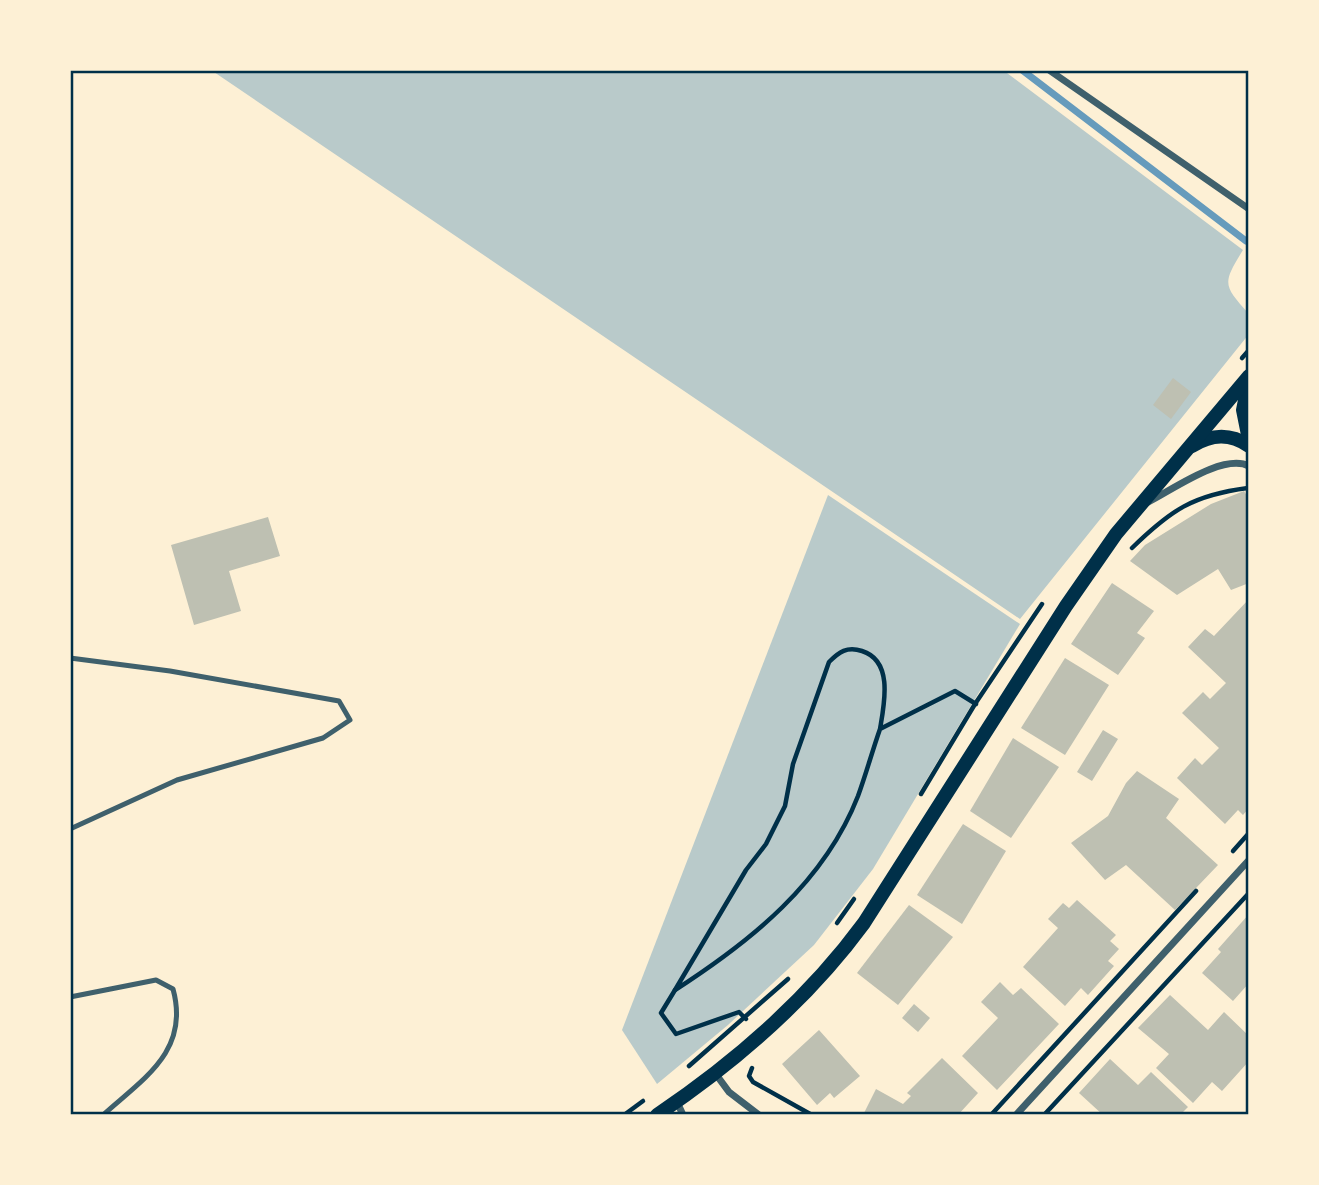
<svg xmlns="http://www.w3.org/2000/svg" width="1319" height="1185" font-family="'DejaVu Sans',sans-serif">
  <rect width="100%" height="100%" fill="#fdf0d5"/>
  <g fill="#b9caca">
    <path d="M211,70h792l240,180c-21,34 -20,35 6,64v20l-229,285z"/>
    <path d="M828,495l192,129 -147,245 -59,76 -86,80 -71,59 -35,-54z"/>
  </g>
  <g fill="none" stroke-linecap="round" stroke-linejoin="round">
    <path stroke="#669bbc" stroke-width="7" d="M1022,70l224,171"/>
  </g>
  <g fill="#bec0b2">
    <path d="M1173,378l18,14 -20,27 -18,-14z"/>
    <path d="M1244,491l5,8v84l-18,7 -13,-21 -41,26 -47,-34 15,-16 66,-41z"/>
    <path d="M268,517l12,39 -51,15 12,40 -47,14 -23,-80z"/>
    <path d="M1112,583l42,28 -17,22 8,5 -27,37 -47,-31z"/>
    <path d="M1249,599v209l-6,7 -5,-5 -13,14 -48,-46 18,-20 7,7 17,-17 -37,-35 21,-21 7,7 16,-16 -38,-36 17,-18 9,7z"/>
    <path d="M1065,658l44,27 -44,70 -44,-27z"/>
    <path d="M1103,730l15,9 -26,42 -15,-9z"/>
    <path d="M1013,738l46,29 -48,71 -41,-27z"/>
    <path d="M1137,771l42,28 -13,19 52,47 -43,45 -49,-45 -21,15 -34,-37 37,-27 18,-33z"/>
    <path d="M963,824l43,27 -44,73 -45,-29z"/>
    <path d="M1077,900l39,35 -6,6 9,8 -11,12 6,5 -26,29 -7,-7 -16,18 -42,-39 35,-39 -10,-9 15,-16 6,5z"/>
    <path d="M909,905l44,32 -55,68 -41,-32z"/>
    <path d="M1249,914v69l-16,18 -31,-28 19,-21 -3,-3z"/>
    <path d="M1000,982l13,13 8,-7 38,36 -62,66 -35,-34 36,-38 -17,-16z"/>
    <path d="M1170,995l38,35 16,-18 25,24v25l-27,30 -10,-9 -19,21 -37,-35 13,-14 -31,-26z"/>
    <path d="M914,1004l16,14 -12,14 -16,-14z"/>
    <path d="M819,1030l41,46 -26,22 -4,-5 -13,12 -35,-41z"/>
    <path d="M942,1058l36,35 -20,22h-95l13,-26 27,15 8,-8 -4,-3z"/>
    <path d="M1110,1059l28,26 13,-13 37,35 -8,8h-77l-24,-22z"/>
  </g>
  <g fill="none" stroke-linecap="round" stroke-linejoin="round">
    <g stroke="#003049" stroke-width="4.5">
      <path d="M1242,358l7,-8"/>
      <path d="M1132,548c39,-38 61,-53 116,-60l1,2"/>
      <path d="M880,729c4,-24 14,-68 -18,-78 -15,-5 -23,1 -33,11l-36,102 -8,42 -19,38 -20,26 -71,120c76,-49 149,-107 183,-194 8,-22 14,-44 22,-67l75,-38 21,13"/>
      <path d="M921,794l54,-90 67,-100"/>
      <path d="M1233,851l16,-18"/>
      <path d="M837,923l17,-24"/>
      <path d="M675,990l-14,23 15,21 63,-22 7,7"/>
      <path d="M689,1066l99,-87"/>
      <path d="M752,1068l-3,8 4,6 59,33"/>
      <path d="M624,1115l19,-14"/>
      <path d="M991,1115l205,-224"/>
      <path d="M1044,1115l205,-222"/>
    </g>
    <g stroke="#3f606c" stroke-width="5">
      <path d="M70,658l100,13 169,30 11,19 -27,18 -146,42 -107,49"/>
      <path d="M70,997l86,-17 17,9c17,62 -29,89 -70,126"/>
    </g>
    <g stroke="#3f606c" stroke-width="7">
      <path d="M1049,70l200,139"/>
      <path d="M1148,502c24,-12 75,-49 101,-36"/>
      <path d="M715,1073l14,19 30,23"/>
      <path d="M677,1102l6,13"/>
      <path d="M1016,1115l233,-255"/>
    </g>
    <g stroke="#003049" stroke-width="14">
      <path d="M1249,380l-6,30 6,30"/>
      <path d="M1192,446c20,-12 38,-13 57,0"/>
      <path d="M657,1115c77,-52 152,-117 207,-192l202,-317 50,-72 133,-158"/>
    </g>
  </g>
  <rect width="1319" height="1185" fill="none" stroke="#fdf0d5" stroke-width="144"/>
  <rect x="72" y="72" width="1175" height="1041" fill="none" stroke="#003049" stroke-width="2.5"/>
</svg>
